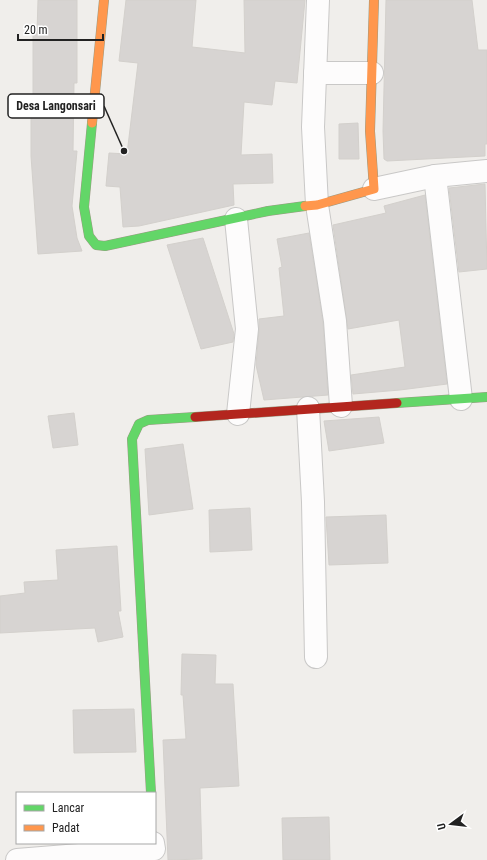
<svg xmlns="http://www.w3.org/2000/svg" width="487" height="860" font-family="'Roboto Condensed',sans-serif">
  <rect width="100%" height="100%" fill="#f0eeeb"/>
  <g fill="#d7d4d2" stroke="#d3d0cc">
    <path d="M38,0h39v83h-3l-1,68h4l-5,55 5,32 5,13 -44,3 -7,-98v-53h2v-71h4z"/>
    <path d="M126,0h70l-4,47 53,6 -1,-53h61l-8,83 -22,-2 -3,24 -28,-3 -3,53 31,-1 1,29 -40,1 1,21 -95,21 -16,1 -3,-40 -14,-1 3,-33 18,1 11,-91 -19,-2z"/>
    <path d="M386,0h86l6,50h9v94h-2v12l-98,5 -3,-2 -1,-28z"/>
    <path d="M358,123l1,36h-20v-35z"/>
    <path d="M485,184l2,85 -28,3 -10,-84z"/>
    <path d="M425,195l22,189 -47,6 -47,4 -2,-19 54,-8 -6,-47 -51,9 -15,-104 53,-12 -2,-7z"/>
    <path d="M309,233l14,89 5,73 -64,5 -8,-35 3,-35v-11l25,-3 -5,-48 3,-1 -5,-28z"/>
    <path d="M203,238l31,96 -1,8 -32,7 -34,-104z"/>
    <path d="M74,413l4,32 -25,3 -5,-32z"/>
    <path d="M379,417l5,26 -55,8 -5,-30z"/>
    <path d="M183,444l10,65 -44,6 -4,-66z"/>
    <path d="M250,508l2,42 -42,2 -1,-42z"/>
    <path d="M386,515l2,48 -59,2 -3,-48z"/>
    <path d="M117,546l4,65h-3l5,26 -25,5 -3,-14 -95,5v-37l25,-3 -1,-11 34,-2 -2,-30z"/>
    <path d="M182,654l34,1 -1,29h18l6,102 -39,2 2,71 -34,1 -5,-120 23,-1 -3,-44h-2z"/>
    <path d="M134,709l2,43 -62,1 -1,-43z"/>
    <path d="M329,817l1,43h-47l-1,-42z"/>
  </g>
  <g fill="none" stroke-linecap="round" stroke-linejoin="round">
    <g stroke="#c9c8c7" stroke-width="24">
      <g id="street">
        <path d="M318,0l-5,127 4,78 18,116 6,85"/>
        <path d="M315,73h57"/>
        <path d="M435,176l26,223"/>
        <path d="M374,189l61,-13 52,-5"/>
        <path d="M236,219l11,110 -9,85"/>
        <path d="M308,408l5,94 3,155"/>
        <path d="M17,860l137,-11 -1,-6"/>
      </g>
    </g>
    <g stroke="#999a82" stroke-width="10">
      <g id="fast">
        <path d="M92,123l-8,84 5,29 7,9 9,1 163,-35 37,-5"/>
        <path d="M397,403l90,-6"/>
        <path d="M151,793l-19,-354 7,-15 9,-4 47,-3"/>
      </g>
    </g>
    <g stroke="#999a82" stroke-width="10">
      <g id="slow">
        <path d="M92,123l12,-123"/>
        <path d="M305,206l12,-1 57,-16 -4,-58 4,-131"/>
      </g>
    </g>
    <g stroke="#999a82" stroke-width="10">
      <path id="jam" d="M195,417l202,-14"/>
    </g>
    <use href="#street" stroke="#fdfcfc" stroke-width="22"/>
    <use href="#fast" stroke="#63d668" stroke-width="9"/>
    <use href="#slow" stroke="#ff974d" stroke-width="9"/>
    <use href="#jam" stroke="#b3261e" stroke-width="9"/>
  </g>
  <path fill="none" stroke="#222" stroke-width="1.5" d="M124 151L104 106"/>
  <circle fill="#222" stroke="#fff" stroke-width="1.5" cx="124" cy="151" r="4"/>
  <rect fill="#fff" stroke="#222" stroke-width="1.5" x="8" y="94" width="96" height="24" rx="4"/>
  <g font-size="12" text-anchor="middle" font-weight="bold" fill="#222">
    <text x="56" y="110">Desa Langonsari</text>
  </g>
  <rect x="16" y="792" width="140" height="52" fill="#ffffff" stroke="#a7a7a7"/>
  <rect x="24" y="805" width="20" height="6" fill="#63d668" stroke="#a7a7a7"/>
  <text x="52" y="812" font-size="12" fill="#222222">Lancar</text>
  <rect x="24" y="825" width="20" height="6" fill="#ff974d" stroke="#a7a7a7"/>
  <text x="52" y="832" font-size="12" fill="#222222">Padat</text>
  <g transform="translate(451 824) rotate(255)" stroke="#ffffff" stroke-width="3" paint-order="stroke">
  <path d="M0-3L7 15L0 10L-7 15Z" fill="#222222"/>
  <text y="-6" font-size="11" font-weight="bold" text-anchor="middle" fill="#222222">U</text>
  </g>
  <path d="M18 34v6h85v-6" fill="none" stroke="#222222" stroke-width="2"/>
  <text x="24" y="34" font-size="12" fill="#222222" stroke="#ffffff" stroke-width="3" paint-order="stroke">20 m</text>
</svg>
